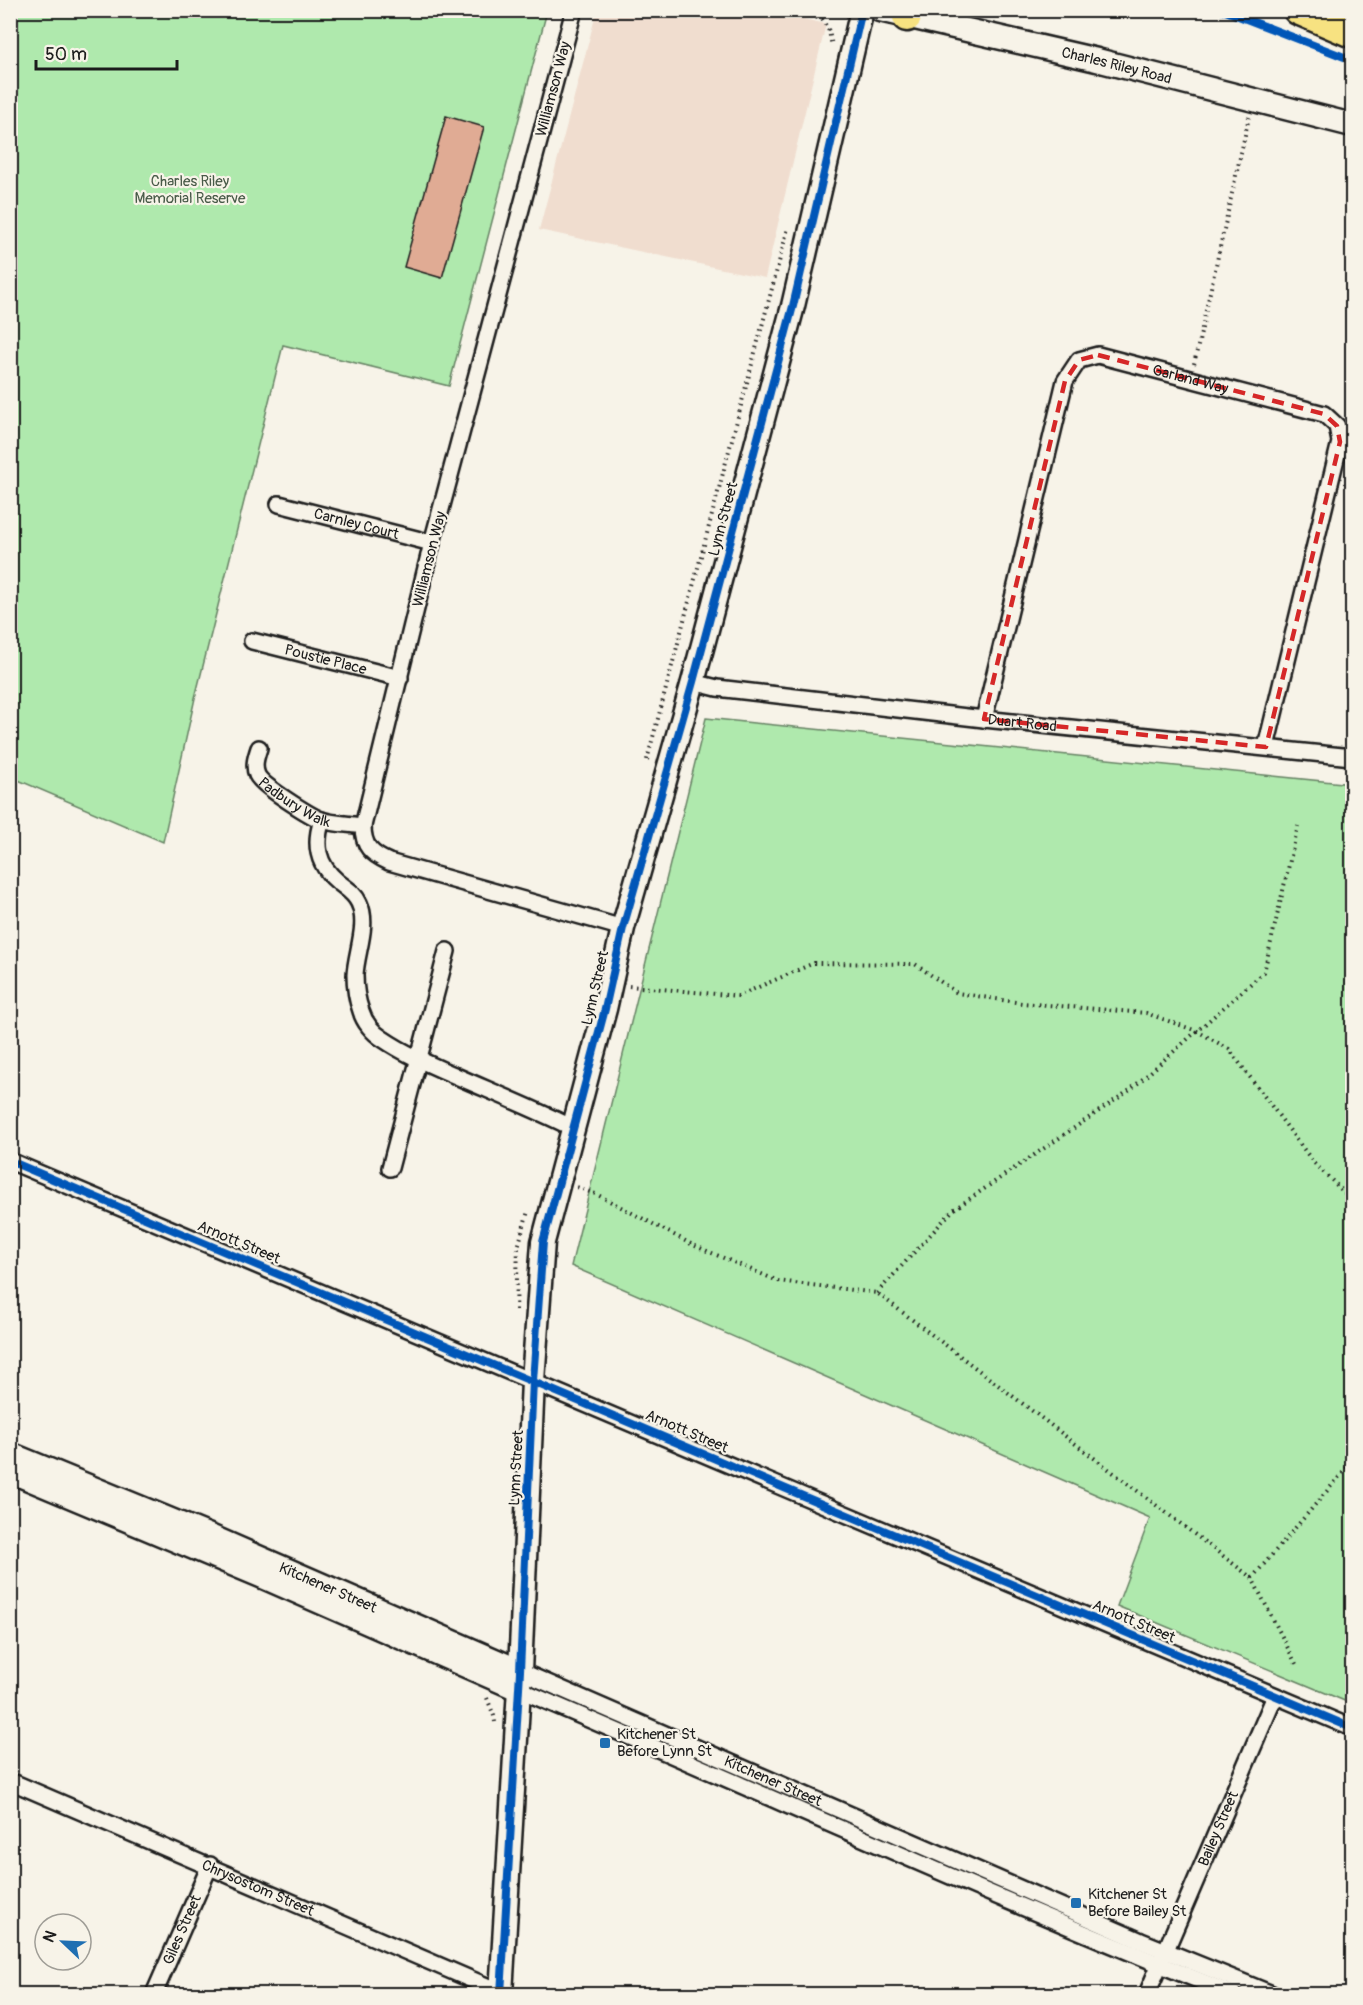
<svg xmlns="http://www.w3.org/2000/svg" width="1363" height="2005" font-family="Pangolin,sans-serif">
  <rect width="100%" height="100%" fill="#f7f3e8"/>
  <filter id="ink" filterUnits="userSpaceOnUse"><feTurbulence type="fractalNoise" baseFrequency=".0167" numOctaves="2"/><feDisplacementMap in="SourceGraphic" scale="12" xChannelSelector="R" yChannelSelector="G"/><feConvolveMatrix kernelMatrix="1 2 1 2 8 2 1 2 1" color-interpolation-filters="sRGB"/></filter>
  <g filter="url(#ink)">
    <path fill="#f0ddcf" d="M597,10l172,1 57,13 -61,254 -226,-48z"/>
    <g fill="#afe9ad" stroke="#668264" stroke-width="1.5">
      <path d="M10,11h537l-98,375 -166,-41 -88,353 -32,144 -152,-65z"/>
      <path d="M706,718l646,66v920l-235,-98 33,-88 -579,-252z"/>
    </g>
    <path fill="#e0ab94" stroke="#1c1c1c" stroke-width="1.5" d="M446,116l38,11 -42,151 -38,-11z"/>
    <g fill="none" stroke-linecap="round" stroke-linejoin="round">
      <g stroke="#1c1c1c" stroke-width="20">
        <g id="street">
          <path d="M574,10l-142,533 -69,283c0,20 8,28 26,36l234,66"/>
          <path id="s1" d="M279,504l153,39"/>
          <path id="s2" d="M252,641l148,37"/>
          <path id="s3" d="M693,682l24,6 267,31 368,38"/>
          <path id="s4" d="M984,719l81,-338 14,-21 19,-5 226,59 13,12 3,16 -74,305"/>
          <path id="s5" d="M259,748c-3,9 -6,18 -2,27 5,11 52,40 64,45 13,4 29,4 42,6"/>
          <path d="M322,820c-8,24 -5,44 15,61 8,7 17,11 22,22 10,22 -3,49 -4,72 0,12 2,25 6,36 3,11 12,22 22,28 22,15 48,26 73,37 39,17 79,33 117,52"/>
          <path d="M10,1161l1342,567"/>
          <path d="M390,1168l57,-217"/>
          <path id="s6" d="M520,1671l621,270 131,53"/>
          <path d="M518,1689c239,101 474,209 715,305"/>
          <path id="s7" d="M10,1781l495,213"/>
          <path id="s8" d="M154,1994l56,-129"/>
          <path id="s9" d="M1147,1994l128,-298"/>
        </g>
      </g>
      <g stroke="#1c1c1c" stroke-width="27">
        <g id="secondary">
          <path id="s10" d="M880,10l217,50 255,65"/>
          <path id="s11" d="M10,1454l202,83 308,134"/>
          <path d="M10,1471l251,105 257,113"/>
          <path d="M501,1994l19,-323 13,-290 10,-139 62,-233 18,-81 70,-246 100,-376 69,-296"/>
        </g>
      </g>
      <g stroke="#1c1c1c" stroke-width="33">
        <g id="highway">
          <path d="M1298,10l54,23"/>
          <path d="M907,17l1,-7"/>
        </g>
      </g>
      <g stroke="#1c1c1c" stroke-width="4" stroke-dasharray="1.5 4.5" stroke-linecap="butt">
        <path d="M787,10l35,9 7,12 3,15"/>
        <path d="M1194,364l55,-247"/>
        <path d="M647,760l141,-532"/>
        <path d="M629,986l109,10 76,-33 101,1 42,29 65,10 124,10 51,18 32,18 85,114 38,37"/>
        <path d="M577,1187l21,8 95,50 85,36 99,12 375,285 44,86"/>
        <path d="M877,1293l76,-83 177,-120 134,-118 34,-146"/>
        <path d="M516,1310l2,-63 10,-36"/>
        <path d="M1252,1578l100,-116"/>
        <path d="M487,1698l7,18 1,6"/>
      </g>
      <use href="#street" stroke="#f7f3e8" stroke-width="15"/>
      <use href="#secondary" stroke="#f7f3e8" stroke-width="22"/>
      <use href="#highway" stroke="#f7e281" stroke-width="28"/>
      <g stroke="#f7f3e8" stroke-width="11">
        <g id="cycleway">
          <path d="M1223,10l129,50"/>
          <path d="M10,1161l1342,567"/>
          <path d="M501,1994l19,-323 13,-290 10,-139 62,-233 18,-81 70,-246 100,-376 69,-296"/>
        </g>
      </g>
      <use href="#cycleway" stroke="#0057b8" stroke-width="8"/>
    </g>
  </g>
  <path fill="none" stroke="#d62828" stroke-width="4.5" stroke-dasharray="12 8" stroke-linejoin="round" d="M1098,355l226,59 13,12 3,16 -74,305 -282,-28 81,-338 14,-21z"/>
  <g fill="#1f6fb2" stroke="#f7f3e8" stroke-width="2">
    <rect x="599" y="1737" width="12" height="12" rx="3"/>
    <rect x="1070" y="1897" width="12" height="12" rx="3"/>
  </g>
  <g text-anchor="middle" stroke-width="4.5" stroke-linejoin="round" paint-order="stroke">
    <g font-size="15" fill="#1c1c1c" stroke="#f7f3e8">
      <text dy="5" stroke="none"><textPath href="#s10" startOffset="243">Charles Riley Road</textPath></text>
      <text transform="translate(553 89) rotate(-75)" y="5">Williamson Way</text>
      <text dy="5" stroke="none"><textPath href="#s4" startOffset="488">Garland Way</textPath></text>
      <text transform="translate(723 519) rotate(-75)" y="5">Lynn Street</text>
      <text dy="5" stroke="none"><textPath href="#s1" startOffset="80">Carnley Court</textPath></text>
      <text transform="translate(429 559) rotate(-76)" y="5">Williamson Way</text>
      <text dy="5" stroke="none"><textPath href="#s2" startOffset="76">Poustie Place</textPath></text>
      <text dy="5" stroke="none"><textPath href="#s3" startOffset="332">Duart Road</textPath></text>
      <text dy="5" stroke="none"><textPath href="#s5" startOffset="75">Padbury Walk</textPath></text>
      <text transform="translate(595 988) rotate(-77)" y="5">Lynn Street</text>
      <text transform="translate(239 1242) rotate(23)" y="5">Arnott Street</text>
      <text transform="translate(687 1431) rotate(23)" y="5">Arnott Street</text>
      <text transform="translate(516 1468) rotate(-87)" y="5">Lynn Street</text>
      <text dy="5" stroke="none"><textPath href="#s11" startOffset="345">Kitchener Street</textPath></text>
      <text transform="translate(1134 1621) rotate(23)" y="5">Arnott Street</text>
      <text dy="5" stroke="none"><textPath href="#s6" startOffset="276">Kitchener Street</textPath></text>
      <text dy="5" stroke="none"><textPath href="#s9" startOffset="180">Bailey Street</textPath></text>
      <text dy="5" stroke="none"><textPath href="#s7" startOffset="270">Chrysostom Street</textPath></text>
      <text dy="5" stroke="none"><textPath href="#s8" startOffset="70">Giles Street</textPath></text>
    </g>
    <g font-size="15" fill="#485a48" stroke="#f7f3e8">
      <text x="190" y="186">Charles Riley<tspan x="190" dy="17">Memorial Reserve</tspan></text>
    </g>
    <g font-size="15" fill="#1c1c1c" stroke="#f7f3e8" text-anchor="start">
      <text x="617" y="1739">Kitchener St<tspan x="617" dy="17">Before Lynn St</tspan></text>
      <text x="1088" y="1899">Kitchener St<tspan x="1088" dy="17">Before Bailey St</tspan></text>
    </g>
  </g>
  <rect width="1363" height="2005" fill="none" stroke="#f7f3e8" stroke-width="36"/>
  <rect x="18" y="18" width="1327" height="1969" fill="none" stroke="#1c1c1c" stroke-width="2" filter="url(#ink)"/>
  <g transform="translate(63 1942) rotate(293)"><circle r="28" fill="#f7f3e8" stroke="#9f9d96" stroke-width="1.5"/>
  <path d="M0-4.5L10 22L0 15L-10 22Z" fill="#1f6fb2"/>
  <text y="-9" font-size="16" font-weight="bold" text-anchor="middle" fill="#1c1c1c">N</text>
  </g>
  <path d="M36 60v9h141v-9" fill="none" stroke="#1c1c1c" stroke-width="3"/>
  <text x="45" y="60" font-size="18" fill="#1c1c1c" stroke="#f7f3e8" stroke-width="4.5" paint-order="stroke">50 m</text>
</svg>
